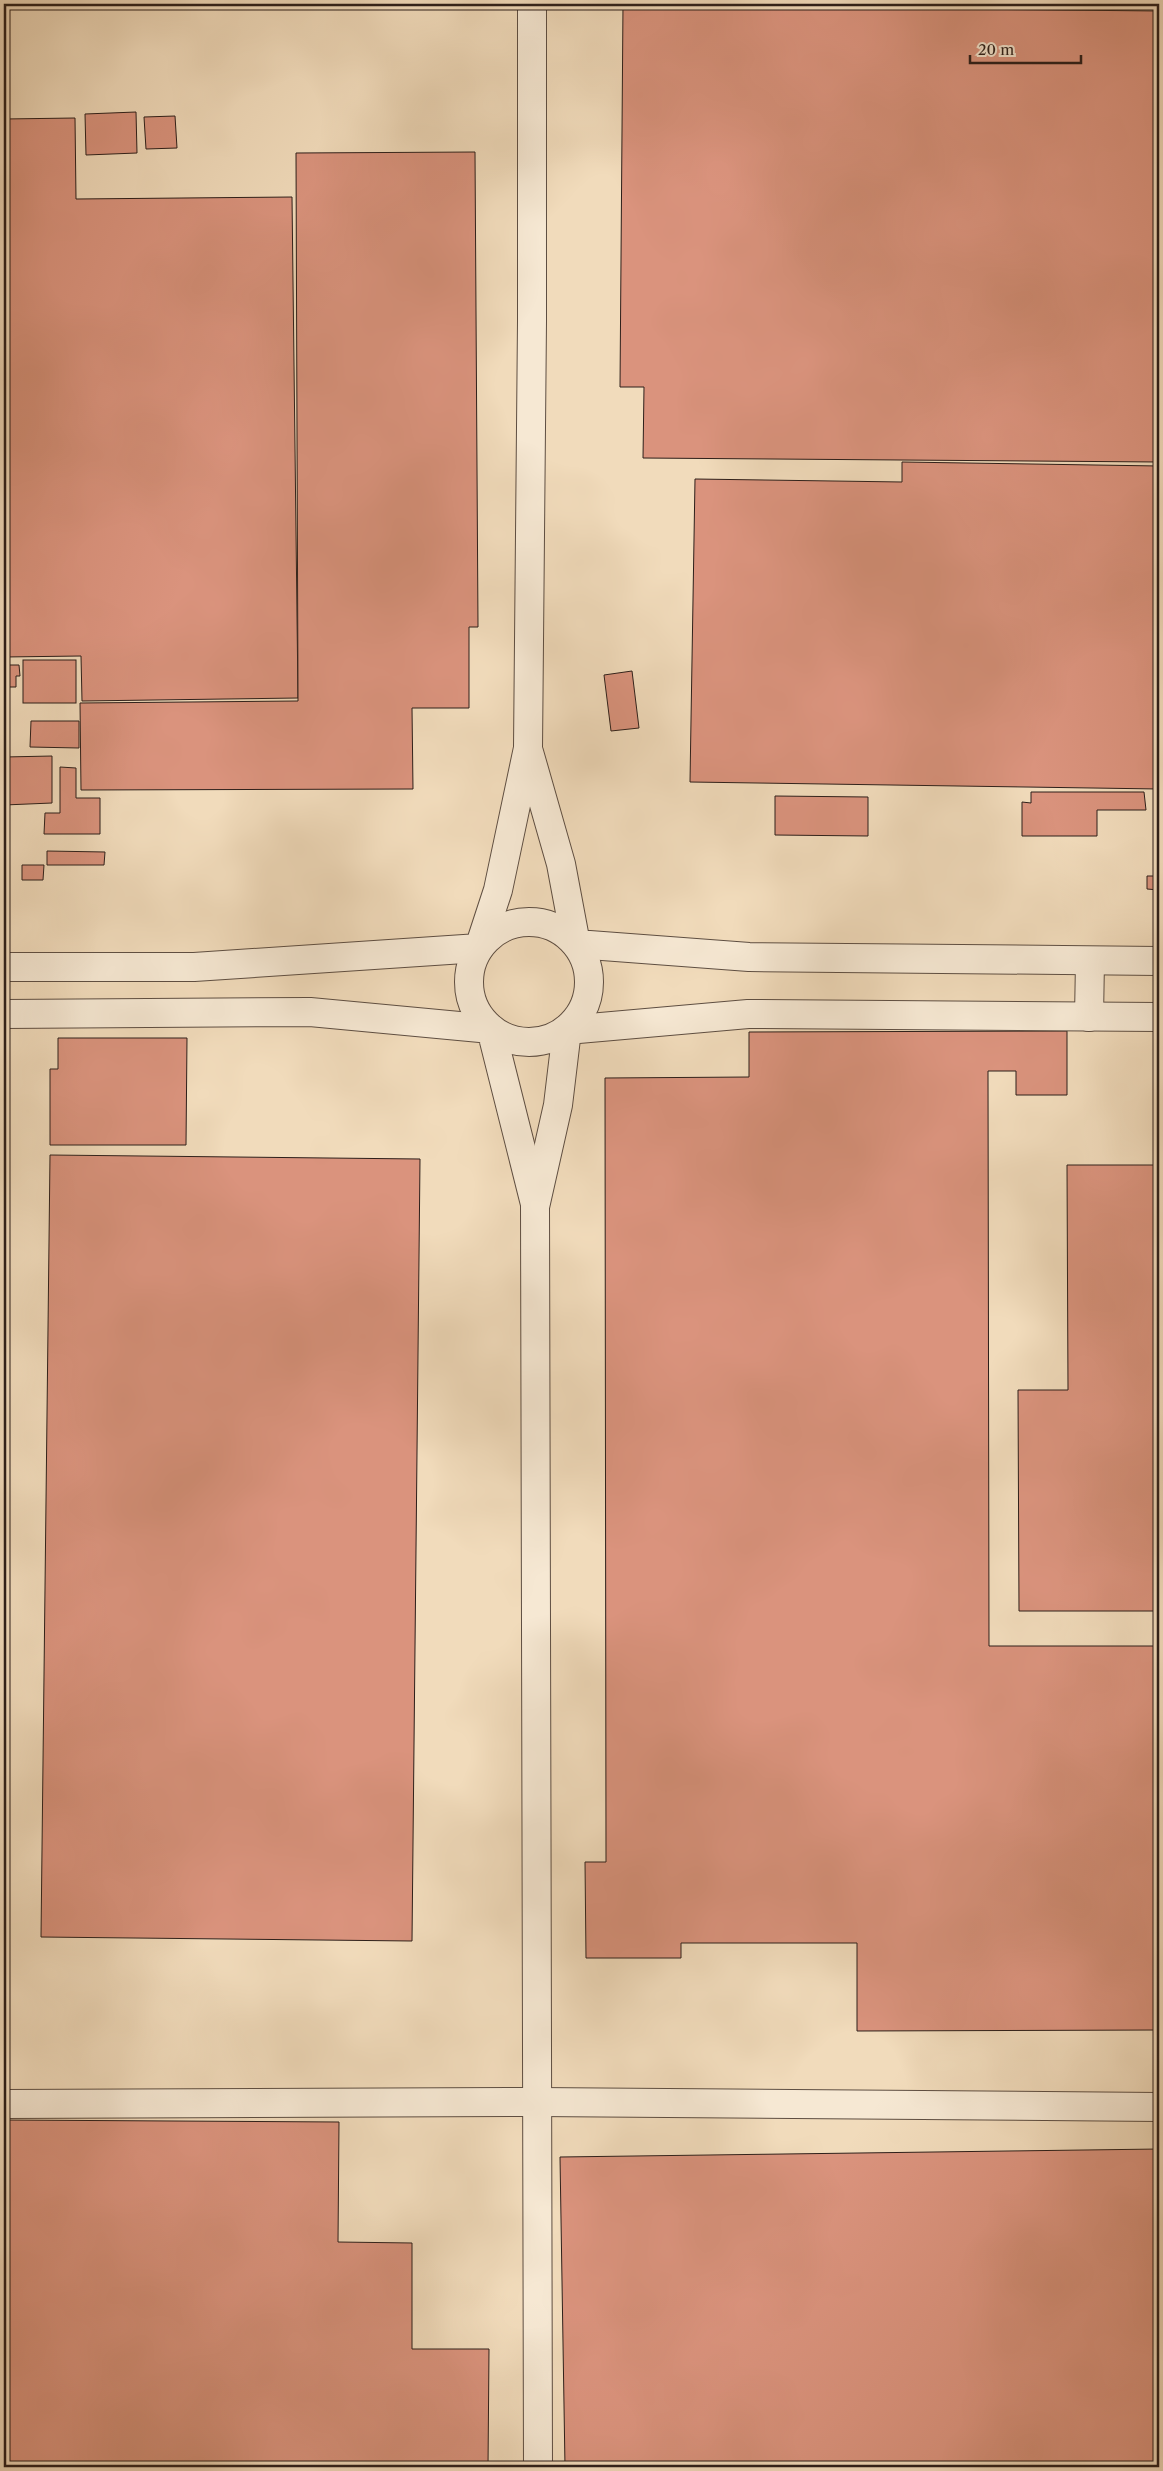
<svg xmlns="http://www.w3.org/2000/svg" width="1163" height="2471" font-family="'Libre Caslon Text',serif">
  <rect width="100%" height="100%" fill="#f1dbbb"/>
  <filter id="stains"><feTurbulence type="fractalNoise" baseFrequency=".004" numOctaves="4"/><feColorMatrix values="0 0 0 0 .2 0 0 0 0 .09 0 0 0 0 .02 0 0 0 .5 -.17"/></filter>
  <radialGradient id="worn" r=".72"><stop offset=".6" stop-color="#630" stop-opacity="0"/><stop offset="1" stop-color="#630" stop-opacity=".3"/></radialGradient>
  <g fill="#da937d" stroke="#2d1f1a">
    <path d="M623,4h118v4l151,1v-5h65v5l202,2v451l-516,-4 1,-71h-24z"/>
    <path d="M136,112l1,41 -51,2 -1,-41z"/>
    <path d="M175,116l2,32 -31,1 -2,-32z"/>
    <path d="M75,118l1,81 216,-2 6,501 -216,3 -1,-45 -77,1v-538z"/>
    <path d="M475,152l3,475h-9v81h-57l1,81 -332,1 -1,-87 218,-2 -2,-548z"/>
    <path d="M902,462l257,4v323l-469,-7 5,-303 207,3z"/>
    <rect x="23" y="660" width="53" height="43"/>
    <path d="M4,665h15l1,11h-4v11h-12z"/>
    <path d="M632,671l7,57 -28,3 -7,-56z"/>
    <path d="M31,721h48v27l-49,-1z"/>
    <path d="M52,756v47l-48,2v-48z"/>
    <path d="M60,767l16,1v30h24v36h-56l1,-21h15z"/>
    <path d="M1031,792h113l2,18h-49v26h-75v-34l9,1z"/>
    <path d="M775,796l93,1v39l-93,-1z"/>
    <path d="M47,851l58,1 -1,13h-57z"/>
    <path d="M22,865h22l-1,15h-21z"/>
    <path d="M1147,876h12v14l-12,-1z"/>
    <path d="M1067,1031v64h-51v-24h-28l1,575h170v384l-302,1v-88h-176v15h-95l-1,-96h21l-1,-784 144,-1v-45z"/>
    <path d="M58,1038h129l-1,107h-136v-76h8z"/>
    <path d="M4,1102h3l2,854h-5z"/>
    <path d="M50,1155l370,4 -8,782 -371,-4z"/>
    <path d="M1067,1165h92v446h-140l-1,-221h50z"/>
    <path d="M4,2120l335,2 -1,120 74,1v106h77l-1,118h-484z"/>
    <path d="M1159,2149v318h-594l-5,-310z"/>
  </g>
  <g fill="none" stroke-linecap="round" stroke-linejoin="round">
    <g stroke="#5e4e42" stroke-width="30">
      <g id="street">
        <path d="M529,752l32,112 15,80 173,13 410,4"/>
        <circle cx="529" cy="982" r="60"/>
        <path d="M4,967h190l285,-19 19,-58 30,-142 4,-427v-317"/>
        <path d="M4,1014l306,-2 181,17 44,175"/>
        <path d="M1089,1017l1,-56"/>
        <path d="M4,2104l533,-2 622,5"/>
        <path d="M538,2467l-3,-1260 23,-102 9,-75 181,-16 411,3"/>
      </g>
    </g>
    <use href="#street" stroke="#f6e8d3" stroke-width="28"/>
  </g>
  <rect width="1163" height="2471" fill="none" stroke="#f1dbbb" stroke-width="20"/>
  <rect x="5" y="5" width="1153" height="2461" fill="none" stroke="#2d1f1a" stroke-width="2.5"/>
  <rect x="10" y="10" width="1143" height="2451" fill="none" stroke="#2d1f1a"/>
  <path d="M970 55v8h111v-8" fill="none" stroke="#2d1f1a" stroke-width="2.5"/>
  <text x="978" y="55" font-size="15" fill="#2d1f1a" stroke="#f6e8d3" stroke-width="4" paint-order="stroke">20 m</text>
  <rect width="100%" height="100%" filter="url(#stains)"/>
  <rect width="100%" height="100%" fill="url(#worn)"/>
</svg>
